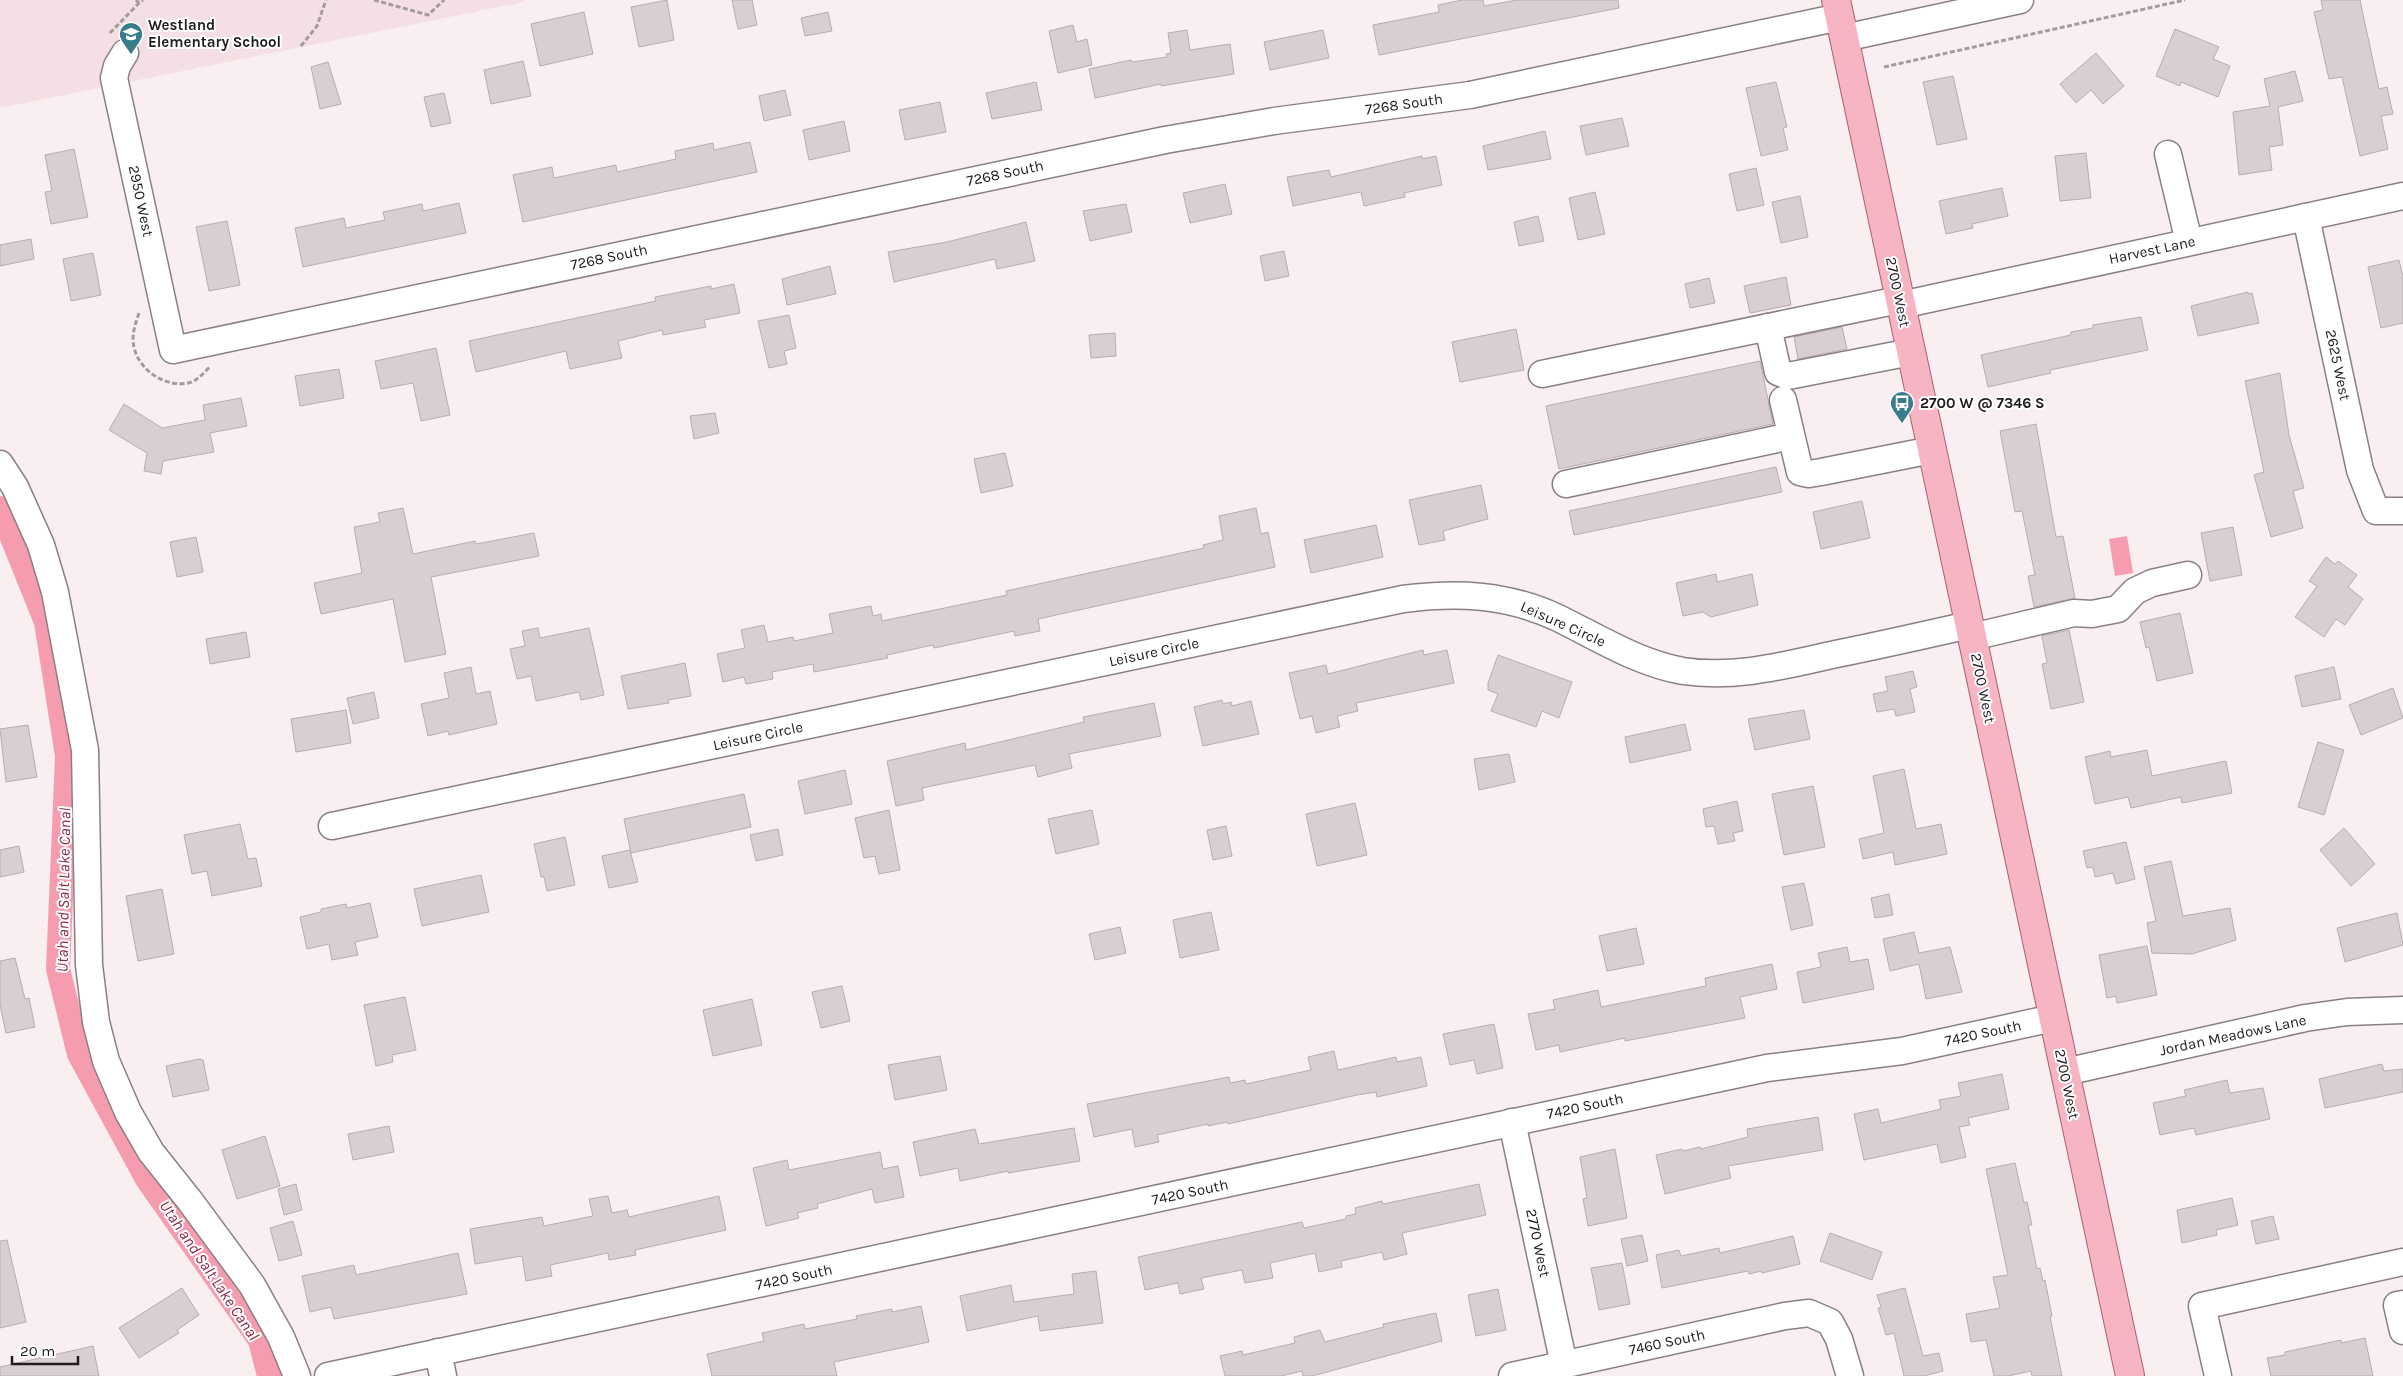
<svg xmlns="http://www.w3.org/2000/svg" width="2403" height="1376" font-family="Karla,sans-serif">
  <rect width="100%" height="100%" fill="#f9eef0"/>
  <path fill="#f4e0e4" d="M0,0h524v2l-524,106z"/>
  <path fill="#f69caf" d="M2127,536l6,37 -18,3 -6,-37z"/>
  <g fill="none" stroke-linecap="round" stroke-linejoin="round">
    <path stroke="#f69caf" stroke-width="24" d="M0,508l46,114 21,134 -9,213 21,85 68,125 113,161 9,36"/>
  </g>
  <g fill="#d9cfd1" stroke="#b7adaf">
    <path d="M667,0l7,40 -35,7 -8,-40z"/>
    <path d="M732,0h20l5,25 -19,4z"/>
    <path d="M1462,0h21l1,6 33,-6h101l1,8 -240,47 -6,-30 66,-13 -1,-7z"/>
    <path d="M2321,0h39l19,89 8,-2 6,27 -12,2 7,33 -28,7 -18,-79 -13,2 -15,-67 9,-2z"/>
    <path d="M584,12l9,42 -53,12 -9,-42z"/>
    <path d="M828,12l4,19 -27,5 -4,-18z"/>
    <path d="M1073,25l4,17 10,-3 5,26 -34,8 -9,-42z"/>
    <path d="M2175,29l44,18 -6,12 17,7 -12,31 -37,-15 -1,4 -24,-10z"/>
    <path d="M1187,30l3,20 40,-6 4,30 -73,12v-2l-66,14 -6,-29 42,-9 1,2 35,-5 -1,-3 5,-1 -3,-20z"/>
    <path d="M1323,30l6,28 -59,12 -6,-28z"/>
    <path d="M2096,53l28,33 -21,18 -12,-14 -15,13 -16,-19z"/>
    <path d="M523,61l8,35 -40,8 -7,-34z"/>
    <path d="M328,62l13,42 -21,5 -9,-42z"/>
    <path d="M2295,71l8,30 -25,6 5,38 -14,2 3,23 -33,5 -6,-63 37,-6 -6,-27z"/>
    <path d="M1953,76l14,63 -30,6 -14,-63z"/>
    <path d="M1036,82l6,28 -50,9 -6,-26z"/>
    <path d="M1776,82l11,45 -4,1 5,22 -27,6 -15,-68z"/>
    <path d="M785,90l6,25 -27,6 -5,-25z"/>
    <path d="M444,93l7,30 -20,4 -7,-30z"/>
    <path d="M940,102l6,30 -41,8 -6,-30z"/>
    <path d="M1622,118l7,28 -43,9 -6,-29z"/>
    <path d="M844,121l6,30 -41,9 -6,-30z"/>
    <path d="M1545,131l6,28 -63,11 -5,-24z"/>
    <path d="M750,142l7,30 -234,50 -10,-47 39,-8 2,11 62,-13 1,7 59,-13 -1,-8 38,-8 1,7z"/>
    <path d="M74,149l14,68 -37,7 -6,-32 7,-1 -7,-36z"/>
    <path d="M2086,153l5,45 -31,3 -5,-45z"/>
    <path d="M1422,156v3l14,-3 6,29 -38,8 1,4 -41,9 -3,-14 -68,14 -6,-29 42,-7 2,7z"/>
    <path d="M1756,168l8,37 -27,6 -8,-37z"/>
    <path d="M1225,184l7,30 -42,9 -7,-30z"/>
    <path d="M2002,188l6,28 -36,8 1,4 -27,6 -7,-33z"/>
    <path d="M1595,192l10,42 -27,6 -9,-42z"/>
    <path d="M1800,196l8,41 -27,6 -9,-41z"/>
    <path d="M459,203l7,30 -163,34 -8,-39 49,-10 2,10 39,-8 -2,-8 39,-8 1,7z"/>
    <path d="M1126,204l6,28 -42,9 -7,-30z"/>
    <path d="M1538,216l6,25 -25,5 -5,-24z"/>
    <path d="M227,221l13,64 -31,6 -13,-64z"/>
    <path d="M1026,222l9,39 -38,8 -2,-10 -101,23 -6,-30 59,-10z"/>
    <path d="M31,239l3,20 -34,7v-21z"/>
    <path d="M1284,251l5,25 -24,5 -5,-25z"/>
    <path d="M93,253l8,42 -30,6 -8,-42z"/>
    <path d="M2399,260l4,17v46l-22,5 -13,-61z"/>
    <path d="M830,266l6,28 -49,11 -5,-26z"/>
    <path d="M1786,277l5,28 -41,8 -6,-27z"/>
    <path d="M1709,278l6,25 -25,5 -5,-24z"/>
    <path d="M734,284l6,29 -36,7 2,7 -43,8 -1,-5 -44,11 4,17 -52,11 -4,-18 -90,21 -7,-31 187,-40 -1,-4 56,-11v3z"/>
    <path d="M2248,292v2l4,-1 7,30 -61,13 -7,-30z"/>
    <path d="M789,315l7,33 -12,3 3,13 -18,4 -11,-47z"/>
    <path d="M2141,317l7,33 -98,20 1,3 -63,14 -7,-32 90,-20v-3l22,-4v-3z"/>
    <path d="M1842,327l5,22 -49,10 -4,-22z"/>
    <path d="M1516,329l8,41 -64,12 -8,-40z"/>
    <path d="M1115,333l1,23 -25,2 -2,-23z"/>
    <path d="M436,348l14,67 -29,6 -8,-38 -32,6 -6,-28z"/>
    <path d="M1760,361l13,63 -214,45 -13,-63z"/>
    <path d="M339,369l5,29 -44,8 -5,-30z"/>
    <path d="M2280,373l9,62 15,53 -11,3 10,37 -32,9 -17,-62 10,-3 -19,-91z"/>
    <path d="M241,398l6,28 -37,7 4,19 -51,9 -2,13 -17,-3 3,-18 -38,-23 15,-26 38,24 43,-8 -2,-15z"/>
    <path d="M715,413l4,20 -25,6 -4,-23z"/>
    <path d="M2036,424l20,113 7,-1 12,62 -41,9 -6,-31 7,-1 -13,-64 -7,1 -15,-81z"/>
    <path d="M1005,453l8,33 -32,7 -7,-34z"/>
    <path d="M1776,467l6,25 -208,43 -5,-24z"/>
    <path d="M1481,485l7,34 -45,12 2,9 -26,5 -10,-45z"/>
    <path d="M1862,501l8,37 -49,11 -8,-37z"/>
    <path d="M403,508l10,46 62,-13 1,3 58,-11 5,23 -108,21 15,77 -41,8 -12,-63 -72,15 -7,-31 48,-10 -8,-46 26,-5 -2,-9z"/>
    <path d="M1256,508l5,26 7,-2 7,35 -237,52 2,12 -25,5 -1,-5 -80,17 -1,-3 -46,10 1,3 -74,14 -1,-8 -41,8 1,7 -27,5 -2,-7 -21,5 -6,-28 28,-6 -4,-18 23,-5 4,17 25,-5 1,4 39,-8 -4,-19 42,-8 2,10 8,-2 1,7 125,-26 -1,-4 198,-43 -1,-3 20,-5 -4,-24z"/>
    <path d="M1376,525l7,32 -72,16 -7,-33z"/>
    <path d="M2233,527l9,48 -32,6 -9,-48z"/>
    <path d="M196,537l7,35 -26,5 -7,-35z"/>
    <path d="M2326,557l9,7 3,-3 19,14 -9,12 15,12 -18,26 -9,-6 -12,18 -29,-20 22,-31 -8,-5z"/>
    <path d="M1716,574l1,8 35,-8 6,31 -47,12 -8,-5 -20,4 -7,-33z"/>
    <path d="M2180,613l13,60 -36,8 -8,-34 -3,1 -6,-26z"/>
    <path d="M538,628l2,10 49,-10 15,67 -23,5 -2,-8 -43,9 -5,-25 -14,3 -7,-30 15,-3 -3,-15z"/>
    <path d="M2069,630l15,72 -33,7 -9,-45 5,-1 -5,-27z"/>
    <path d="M246,632l4,25 -40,7 -4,-25z"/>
    <path d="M1423,650l1,5 23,-5 7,33 -98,20 2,8 -21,5 3,11 -24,6 -4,-17 -12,3 -11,-46 37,-8 2,9z"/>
    <path d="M1498,655l74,27 -13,36 -17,-7 -6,16 -45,-16 7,-17 -10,-4v-7z"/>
    <path d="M685,663l6,33 -23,4 1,3 -41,6 -7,-33z"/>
    <path d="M471,667l5,27 14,-3 7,33 -48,11 -1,-4 -20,5 -7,-32 28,-6 -5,-25z"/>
    <path d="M2334,667l7,32 -39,8 -7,-31z"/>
    <path d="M1913,671l4,16 -7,2 5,23 -19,4 -2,-7 -17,3 -4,-18 15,-3 -3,-14z"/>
    <path d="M2393,688l10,30 -42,17 -12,-30z"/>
    <path d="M374,692l5,26 -26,6 -6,-26z"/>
    <path d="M1222,700l1,4 8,-2 1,4 19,-5 8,33 -56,12 -9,-39z"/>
    <path d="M1154,703l7,33 -92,18 3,14 -34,9 -3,-12 -113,23 2,12 -28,6 -9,-45 78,-18 1,7 118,-28 -1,-5z"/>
    <path d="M346,710l5,33 -55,9 -5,-33z"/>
    <path d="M1804,710l6,29 -55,11 -7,-31z"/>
    <path d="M1685,724l6,26 -61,13 -5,-26z"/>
    <path d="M28,725l9,52 -31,5 -6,-53z"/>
    <path d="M2318,742l26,8 -20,65 -26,-8z"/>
    <path d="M2147,750l5,26 74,-15 6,32 -50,10 -1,-6 -50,11 -3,-11 -33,7 -10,-47 25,-6 1,6z"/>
    <path d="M1509,754l6,28 -36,8 -5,-31z"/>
    <path d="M1904,769l12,60 25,-5 6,30 -52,11 -2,-13 -30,7 -4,-20 25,-6 -11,-57z"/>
    <path d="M845,770l7,34 -47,10 -7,-33z"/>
    <path d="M1813,786l12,61 -41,8 -12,-61z"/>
    <path d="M744,794l7,33 -120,26 -7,-34z"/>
    <path d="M1737,801l6,30 -10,2 2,8 -17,3 -4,-18 -8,1 -3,-18z"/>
    <path d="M1355,803l12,52 -50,11 -11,-52z"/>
    <path d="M889,810l11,60 -21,4 -4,-18 -11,2 -9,-40z"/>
    <path d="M1092,810l7,34 -43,10 -8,-35z"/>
    <path d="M240,824l8,35 8,-1 6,28 -50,10 -5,-25 -15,3 -8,-39z"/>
    <path d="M1226,826l6,30 -19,4 -6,-30z"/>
    <path d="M2344,828l31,36 -24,22 -31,-36z"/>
    <path d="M778,829l5,26 -27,6 -6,-26z"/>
    <path d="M565,837l10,48 -28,6 -3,-14h-3l-7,-33z"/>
    <path d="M2126,842l9,37 -19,5 -3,-11 -18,4 -2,-10 -6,1 -4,-17z"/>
    <path d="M19,846l5,26 -24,5v-27z"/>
    <path d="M630,850l8,32 -29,6 -7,-32z"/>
    <path d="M2171,861l12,55 47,-8 6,32 -44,14 -40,-1 -5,-30 9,-2 -12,-54z"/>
    <path d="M481,875l8,37 -67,14 -8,-37z"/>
    <path d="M1804,883l9,42 -22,5 -9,-43z"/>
    <path d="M162,889l12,65 -36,7 -12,-65z"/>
    <path d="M1889,894l4,21 -18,3 -4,-20z"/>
    <path d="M370,903l8,34 -23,5 3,13 -26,5 -3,-16 -22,5 -7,-32 21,-5v-3l25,-5 1,4z"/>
    <path d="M1211,912l8,38 -39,8 -7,-38z"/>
    <path d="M2397,913l6,32 -58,17 -8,-34z"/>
    <path d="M1120,927l6,26 -31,7 -6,-26z"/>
    <path d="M1636,928l8,36 -37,7 -8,-35z"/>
    <path d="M1914,932l5,21 31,-6 12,45 -36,7 -7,-35 -29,7 -7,-32z"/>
    <path d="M2147,946l10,49 -40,8 -1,-7 -9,2 -8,-43z"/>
    <path d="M1847,947l3,15 18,-3 6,30 -71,14 -6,-31 24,-5 -3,-14z"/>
    <path d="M15,958l10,41 4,-1 6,29 -29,6 -6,-28v-44z"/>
    <path d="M1772,964l5,25 -37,8 5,21 -120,23v-3l-65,14 -1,-7 -23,5 -8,-36 27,-5 -2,-9 45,-10 3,17 105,-21 -1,-8z"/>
    <path d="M842,986l8,35 -29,7 -9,-36z"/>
    <path d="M405,997l11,53 -24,5 1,7 -17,4 -12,-61z"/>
    <path d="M752,999l10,46 -49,11 -10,-46z"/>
    <path d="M1494,1024l9,44 -26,6 -3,-14 -24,5 -7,-31z"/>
    <path d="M1334,1051l4,19 58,-13 1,5 24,-5 6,29 -50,11 -1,-5 -19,3 -129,29 -1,-2 -19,4v-2l-51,11 2,7 -24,5 -3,-18 -38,8 -7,-33 142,-27 1,6 15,-3 1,4 65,-14 -3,-13z"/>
    <path d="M940,1056l7,34 -52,10 -7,-35z"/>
    <path d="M199,1059l4,1 6,30 -36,7 -7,-31z"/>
    <path d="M2382,1064l2,7 19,-2v23l-78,16 -6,-29z"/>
    <path d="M2002,1074l7,35 -41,9 2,7 -11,2 7,30 -25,6 -4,-19 -73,16 -10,-46 24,-5 3,14 60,-14 -2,-9 22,-4 -3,-13z"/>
    <path d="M2227,1080l3,13 33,-5 7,31 -74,16 -2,-7 -34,7 -7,-32 33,-7 -2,-6z"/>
    <path d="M1818,1117l5,33 -95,16 3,12 -66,16 -9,-39 26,-6 1,2 17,-4 1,2 47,-12 -1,-8z"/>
    <path d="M389,1126l5,26 -41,8 -5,-26z"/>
    <path d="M1074,1128l6,33 -72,12v-2l-48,10 -2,-13 -38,8 -7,-34 62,-13 4,15z"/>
    <path d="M265,1136l15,50 -43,13 -15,-49z"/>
    <path d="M1615,1149l12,69 -39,8 -5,-27 4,-1 -7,-41z"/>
    <path d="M880,1152l3,17 15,-3 6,31 -29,6 -3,-14 -55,15 1,4 -21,5 2,5 -33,8 -13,-58 34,-8 2,10z"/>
    <path d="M2015,1163l9,40 3,-1 5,23h-4l9,44 3,-1 3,13 2,-1 7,36 -2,1 12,59h-30l-1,-5 -23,5h-14l-8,-36 -15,2 -5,-28 34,-6 -7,-31 15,-2 -22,-106z"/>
    <path d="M296,1184l6,26 -18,5 -6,-26z"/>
    <path d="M1479,1184l7,31 -84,18 5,21 -23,6 -2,-8 -41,9 1,6 -23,5 -4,-19 -45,10 3,15 -28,5 -3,-13 -41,8 3,11 -24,5 -2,-11 -33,7 -7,-33 164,-35 2,6 42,-9v-3l10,-2 -1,-6 27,-7 1,3z"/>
    <path d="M608,1196l4,17 15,-3 2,7 90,-21 7,34 -91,20 1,5 -27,5 -1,-7 -58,12 2,11 -26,5 -4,-25 -47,8 -5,-35 72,-12 2,9 49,-10 -4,-17z"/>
    <path d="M2232,1198l6,27 -22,5 1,5 -35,8 -5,-33z"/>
    <path d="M2273,1216l6,23 -23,5 -5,-23z"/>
    <path d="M293,1221l9,34 -23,6 -9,-33z"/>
    <path d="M1830,1233l52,19 -10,28 -52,-19z"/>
    <path d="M1642,1235l6,26 -21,5 -6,-27z"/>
    <path d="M1793,1236l7,28 -38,9 -1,-2 -12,3 -1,-3 -86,17 -6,-33 23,-5 2,6 38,-8 1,5z"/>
    <path d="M7,1240l19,82 -26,6v-87z"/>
    <path d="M458,1253l9,41 -133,25 -3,-12 -21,5 -8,-36 52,-11 2,10z"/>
    <path d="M1622,1263l8,41 -31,6 -8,-42z"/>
    <path d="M1096,1271l7,52 -63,8 -2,-15 -71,15 -7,-35 51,-11 3,17 60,-8 -2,-20z"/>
    <path d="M182,1288l17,27 -22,15 2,3 -40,25 -20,-30z"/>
    <path d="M1905,1288l18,68 16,-3 4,18 -19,5h-20l-10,-43 -8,2 -8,-27 3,-1 -4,-12z"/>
    <path d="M1498,1289l8,41 -30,6 -8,-41z"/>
    <path d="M921,1306l8,36 -95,20 3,14h-125l-5,-22 57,-13 -2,-8 42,-9 1,5 52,-10 -1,-3 36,-7v3z"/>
    <path d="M1436,1313l6,28 -130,35h-9l-1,-5 -21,5h-56l-5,-20 22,-5 1,4 52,-12 -1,-6 26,-7 5,12 59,-15 -1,-3z"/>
    <path d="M2365,1338l8,38h-102l-4,-18 18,-3v-3l56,-12v3z"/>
    <path d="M93,1346l6,30h-99v-9z"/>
  </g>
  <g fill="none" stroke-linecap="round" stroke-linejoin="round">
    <g stroke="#8a8082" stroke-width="29">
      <g id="minor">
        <path d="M1844,38l176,-38"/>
        <path d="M125,53l-8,13 -3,12 59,272 992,-210 109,-19 196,-26 370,-78"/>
        <path d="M2168,154l21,88"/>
        <path d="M2306,217l54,253 16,41h27"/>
        <path d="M1901,305l502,-109"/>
        <path d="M1768,327l10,45 10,4 123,-24"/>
        <path d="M1542,374l357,-74"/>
        <path d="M1783,400l17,72 9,2 12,-2 111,-22"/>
        <path d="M0,464l15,23 26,58 14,47 30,158 4,215 7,57 10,39 22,51 23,40 39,49 62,84 29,52 16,39"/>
        <path d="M1566,484l225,-48"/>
        <path d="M1972,637l102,-24 18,1 26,-5 17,-18 17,-8 36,-8"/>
        <path d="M332,826l1071,-227c54,-7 104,-5 155,19 41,20 80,45 125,53 52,8 103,-6 153,-17 45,-9 89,-19 133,-29"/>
        <path d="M2065,1072l240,-54 42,-6 56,-2"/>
        <path d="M1512,1122l52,243"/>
        <path d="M2403,1304l-6,1 6,26"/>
        <path d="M438,1352l5,24"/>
        <path d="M328,1376l1439,-308 135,-17 151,-33"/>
        <path d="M1512,1376l273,-60 24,-3 21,9 9,17 11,37"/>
        <path d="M2218,1376l-16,-70 201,-44"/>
      </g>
    </g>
    <g stroke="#a86070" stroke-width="30">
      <path id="major" d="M1836,0l294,1376"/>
    </g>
    <g stroke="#a39b9c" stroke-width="3" stroke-dasharray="5 2.5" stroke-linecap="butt">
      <path d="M136,0l3,3 4,-3"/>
      <path d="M374,0l54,15 16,-15"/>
      <path d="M110,33l29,-30"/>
      <path d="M301,46l16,-20 9,-26"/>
      <path d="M1884,67l301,-67"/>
      <path d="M139,313c-3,9 -6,17 -6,27 1,27 30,48 55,43 10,-2 15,-10 22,-16"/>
    </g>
    <use href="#minor" stroke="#fff" stroke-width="26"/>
    <use href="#major" stroke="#f7b5c4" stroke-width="28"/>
  </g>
  <defs>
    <g id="school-pin" transform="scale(1.25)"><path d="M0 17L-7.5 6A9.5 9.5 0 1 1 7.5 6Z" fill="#397c8c" stroke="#fff"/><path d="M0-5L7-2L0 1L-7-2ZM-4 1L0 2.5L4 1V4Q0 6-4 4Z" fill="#fff"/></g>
    <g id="bus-pin" transform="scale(1.25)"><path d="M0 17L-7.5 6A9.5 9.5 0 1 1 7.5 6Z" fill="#397c8c" stroke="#fff"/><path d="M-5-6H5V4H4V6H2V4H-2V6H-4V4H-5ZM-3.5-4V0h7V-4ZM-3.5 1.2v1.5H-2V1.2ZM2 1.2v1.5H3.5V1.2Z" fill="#fff"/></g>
  </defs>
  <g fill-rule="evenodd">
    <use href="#school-pin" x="131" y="34"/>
    <use href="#bus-pin" x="1902" y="403"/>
  </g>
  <g text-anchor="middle" stroke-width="4" stroke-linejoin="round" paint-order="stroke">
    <g font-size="15" font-weight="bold" fill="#201c1d" stroke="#fff" text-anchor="start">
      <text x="148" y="30">Westland<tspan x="148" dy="17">Elementary School</tspan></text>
      <text x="1920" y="408">2700 W @ 7346 S</text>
    </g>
    <g font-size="15" fill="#201c1d" stroke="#fff">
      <text transform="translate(1404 104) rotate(-8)" y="5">7268 South</text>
      <text transform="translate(1005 173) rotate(-12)" y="5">7268 South</text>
      <text transform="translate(141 201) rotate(78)" y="5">2950 West</text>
      <text transform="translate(2152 250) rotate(-12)" y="5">Harvest Lane</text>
      <text transform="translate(609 257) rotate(-12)" y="5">7268 South</text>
      <text transform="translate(1898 292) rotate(78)" y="5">2700 West</text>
      <text transform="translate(2338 365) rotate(78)" y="5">2625 West</text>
      <text transform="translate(1563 624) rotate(24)" y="5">Leisure Circle</text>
      <text transform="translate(1154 652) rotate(-12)" y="5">Leisure Circle</text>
      <text transform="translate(1983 688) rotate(78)" y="5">2700 West</text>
      <text transform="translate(758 736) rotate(-12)" y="5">Leisure Circle</text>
      <text transform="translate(1983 1033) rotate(-12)" y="5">7420 South</text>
      <text transform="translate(2233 1035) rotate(-12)" y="5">Jordan Meadows Lane</text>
      <text transform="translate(2067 1084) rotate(78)" y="5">2700 West</text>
      <text transform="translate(1585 1106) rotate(-12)" y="5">7420 South</text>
      <text transform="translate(1190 1192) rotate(-12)" y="5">7420 South</text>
      <text transform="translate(1538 1243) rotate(78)" y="5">2770 West</text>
      <text transform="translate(794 1277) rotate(-12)" y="5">7420 South</text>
      <text transform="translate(1667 1342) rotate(-12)" y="5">7460 South</text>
    </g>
    <g font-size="16" font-style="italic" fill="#8c2546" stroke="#fff">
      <text transform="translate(63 890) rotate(-89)" y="6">Utah and Salt Lake Canal</text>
      <text transform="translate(210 1270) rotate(56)" y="6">Utah and Salt Lake Canal</text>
    </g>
  </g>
  <path d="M12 1356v8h66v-8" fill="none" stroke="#201c1d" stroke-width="2.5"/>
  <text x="20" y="1356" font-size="15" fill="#201c1d" stroke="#ffffff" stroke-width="4" paint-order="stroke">20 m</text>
</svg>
